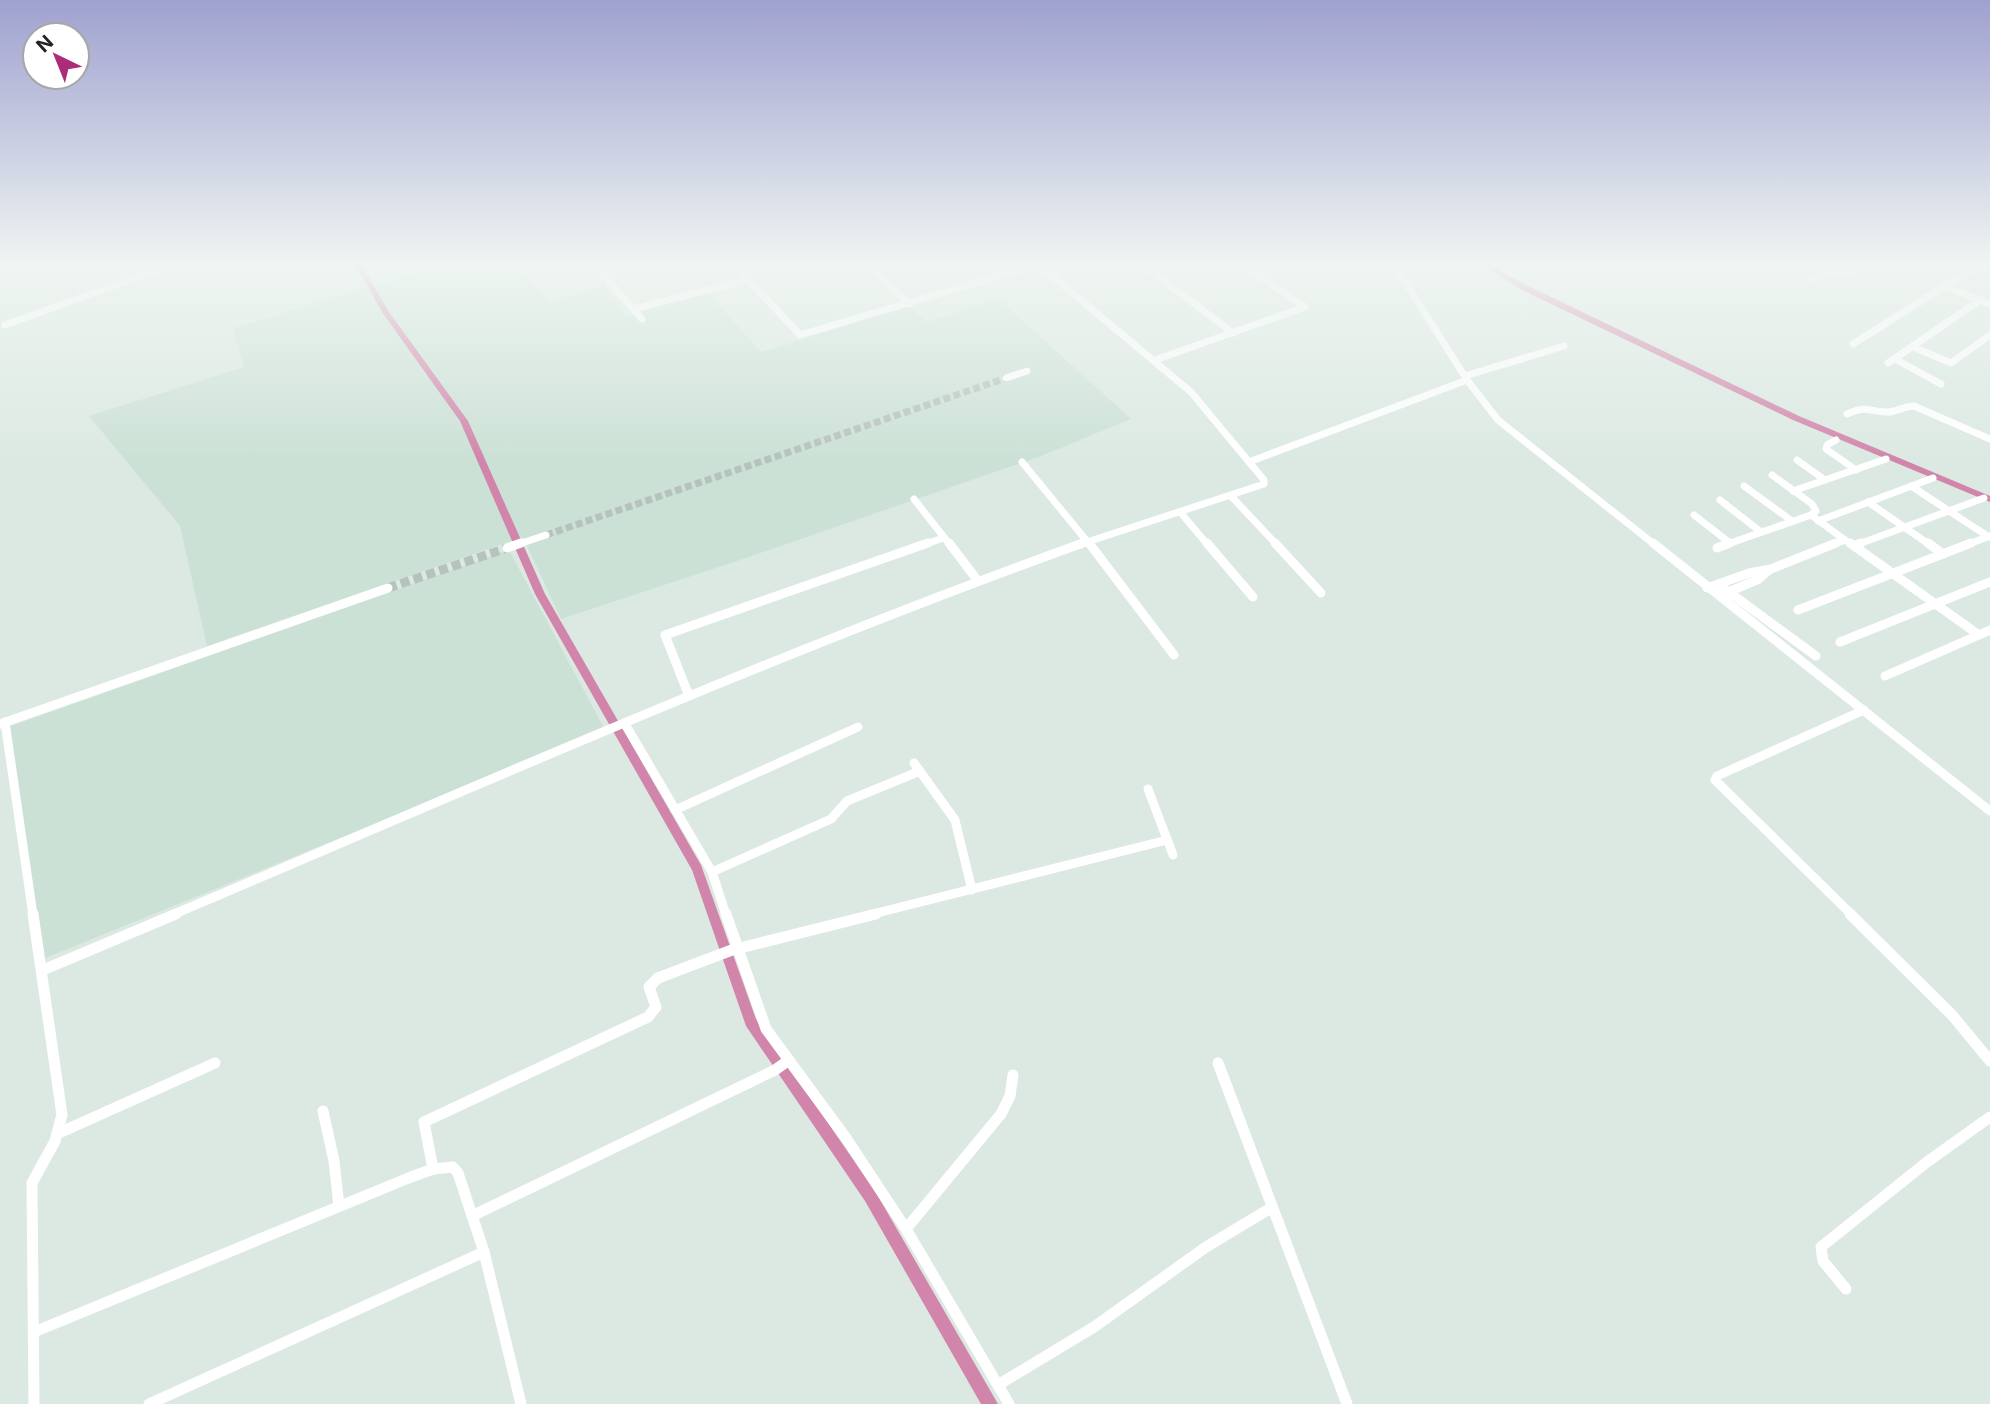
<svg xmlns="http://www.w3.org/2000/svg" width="1990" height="1404" font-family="Inter,sans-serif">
  <rect width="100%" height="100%" fill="#dce9e2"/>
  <g fill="#cce1d6">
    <path d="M447,264h66l37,39 55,-18 21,31 81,-24 54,60 149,-46 16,16 72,-24 133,121 -90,37 -301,104 -179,59 -38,-82 -316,109 -27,-120 -91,-110 155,-49 -11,-39z"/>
    <path d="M509,550l96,180 -562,229 -35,-232z"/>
  </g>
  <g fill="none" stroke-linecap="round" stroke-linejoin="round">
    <g fill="#d185aa" fill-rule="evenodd">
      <path d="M355,264h6l28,48 79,109 77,173 156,271 55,154 119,172 123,213h-17l-116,-203 -119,-175 -54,-156 -157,-276 -75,-173 -78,-109z"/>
      <path d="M1480,264h8l38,21 273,131 191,80v6l-197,-82 -273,-131z"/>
    </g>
    <path stroke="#b6c2bc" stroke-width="7" stroke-dasharray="7 3.5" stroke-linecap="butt" d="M546,535l460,-157"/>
    <path stroke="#b6c2bc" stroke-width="9" stroke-dasharray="9 4.5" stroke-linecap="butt" d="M388,588l119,-40"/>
    <g stroke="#fff" stroke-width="7">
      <path d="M594,264l48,55"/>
      <path d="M734,264l66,71 239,-71"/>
      <path d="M868,264l41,40"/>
      <path d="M1038,264l153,128 73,88v4l-186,61"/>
      <path d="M1142,264l91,69"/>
      <path d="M1242,264l63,43"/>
      <path d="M1394,264l73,116 31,40 157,125"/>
      <path d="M1812,278l13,-6h26l21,-8"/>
      <path d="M1944,286l46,18"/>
      <path d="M634,309l114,-30"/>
      <path d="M5,325l169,-61"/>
      <path d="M1853,344l127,-80"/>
      <path d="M1913,347l38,16 39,-28"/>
      <path d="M1895,359l46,25"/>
      <path d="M1155,360l150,-53"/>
      <path d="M1888,363l92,-63"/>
      <path d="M1465,376l99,-30"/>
      <path d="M1006,378l21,-7"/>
      <path d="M1847,414c22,-9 18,-3 39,-2 9,1 18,-6 28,-6l76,33"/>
      <path d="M1836,440l-9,5 -1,4 30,21"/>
      <path d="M1797,460l28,20"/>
      <path d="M1022,462l68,83"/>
      <path d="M1249,462l218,-82"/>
      <path d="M1772,475l40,29 4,7 -5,4"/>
      <path d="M1744,486l48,35"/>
      <path d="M1911,486l78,51"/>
      <path d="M1793,491l93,-32"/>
      <path d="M1231,496l46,49"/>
      <path d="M914,499l36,46"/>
      <path d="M1720,500l41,32"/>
      <path d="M1868,502l62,43"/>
      <path d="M1180,512l28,33"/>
      <path d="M1694,515l36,28"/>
      <path d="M1818,521l115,-43"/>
      <path d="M516,545l30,-10"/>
      <path d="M923,545l20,-7"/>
      <path d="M1725,545l86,-30 34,25"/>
      <path d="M1832,545l13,-5 7,5"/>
      <path d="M1856,545l128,-47"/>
      <path d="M1966,545l24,-9"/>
    </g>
    <g stroke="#fff" stroke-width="9">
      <path d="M949,543l29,38"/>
      <path d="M1089,543l85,112"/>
      <path d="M1207,543l46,54"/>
      <path d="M1275,543l46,50"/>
      <path d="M1653,543l337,268"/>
      <path d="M1850,543l129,92"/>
      <path d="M1928,543l15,11"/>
      <path d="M1854,546l7,-3"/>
      <path d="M507,548l14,-5"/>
      <path d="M1717,548l13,-5"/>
      <path d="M1718,584l98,72"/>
      <path d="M1707,588l42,-15 22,-4 65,-26"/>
      <path d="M1726,593l33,-14 10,-9"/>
      <path d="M1798,610l173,-67"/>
      <path d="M1840,642l150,-60"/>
      <path d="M1885,676l105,-46"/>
      <path d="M689,696l-24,-61 263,-92"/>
      <path d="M5,722l28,193"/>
      <path d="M0,724l388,-136"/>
      <path d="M625,724l87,148 14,43"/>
      <path d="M914,763l41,57 17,70"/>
      <path d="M1148,789l25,66"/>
      <path d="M675,810l183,-83"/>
      <path d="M712,872l119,-53 16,-18 73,-30"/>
      <path d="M172,915c302,-128 602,-261 911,-372"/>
      <path d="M869,915l298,-75"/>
      <path d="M1852,915l-137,-135 2,-4 147,-66"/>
    </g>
    <g stroke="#fff" stroke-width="11">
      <path d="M33,914l29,201 -7,26 -23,42 2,221"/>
      <path d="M726,914l40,115 80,109 60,91 103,175"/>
      <path d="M1850,914l102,101 38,46"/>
      <path d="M43,970l133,-56"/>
      <path d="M1218,1063l129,341"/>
      <path d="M323,1111l11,50 5,45"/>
      <path d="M59,1133l156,-70"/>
      <path d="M433,1169l-9,-47 224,-105 8,-10 -7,-20 9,-9 74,-28 144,-36"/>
      <path d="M472,1216l303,-146 14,-10"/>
      <path d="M906,1229l95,-115 9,-18 3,-21"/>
      <path d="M1846,1289l-23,-28 -2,-14 106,-85 63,-45"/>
      <path d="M34,1332l377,-155 22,-8 20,-2 5,6 26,79 37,152"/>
      <path d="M998,1385l96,-58 112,-80 65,-39"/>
      <path d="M149,1404l335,-152"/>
    </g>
  </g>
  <linearGradient id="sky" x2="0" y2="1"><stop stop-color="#9fa1cf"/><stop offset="0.57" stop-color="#eff5f2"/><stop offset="1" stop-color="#eff5f2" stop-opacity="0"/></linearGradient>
  <rect width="1990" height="461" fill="url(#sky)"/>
  <g transform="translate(56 56) rotate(317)"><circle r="33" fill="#ffffff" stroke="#a6a8a7" stroke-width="2"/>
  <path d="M0-5L12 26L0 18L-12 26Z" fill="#ad2c79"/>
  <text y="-10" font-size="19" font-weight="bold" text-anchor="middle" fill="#202523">N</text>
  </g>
</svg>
